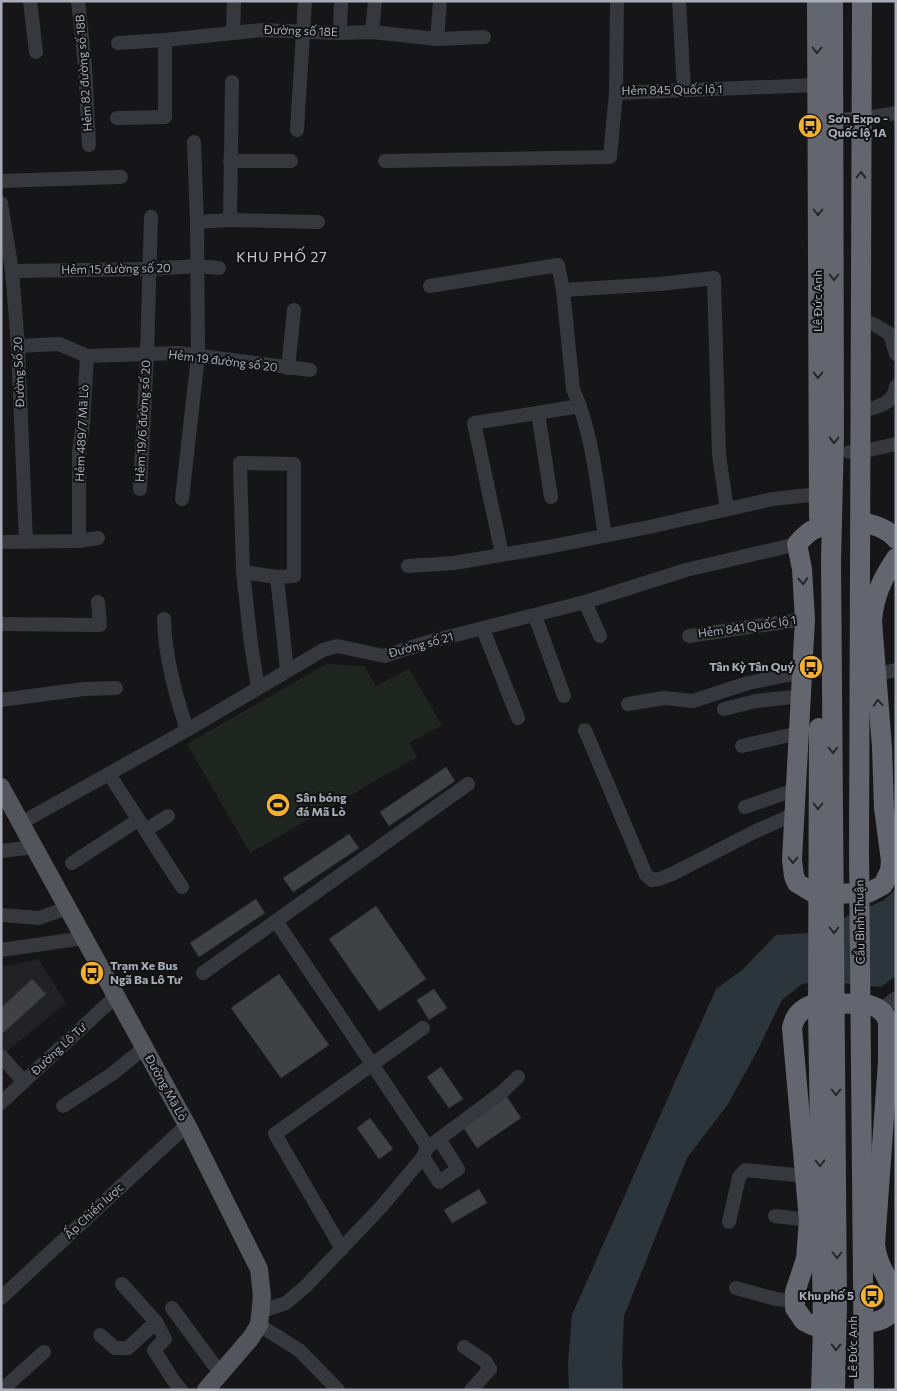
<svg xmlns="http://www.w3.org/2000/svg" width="897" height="1391" font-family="Commissioner,sans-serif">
  <rect width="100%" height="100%" fill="#161618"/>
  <path fill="#222225" d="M38,959l28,44 -65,53v-89z"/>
  <path fill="#1e261f" d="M326,664l38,2 12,20 33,-17 33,56 -33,18 8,14 -167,96 -63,-109z"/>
  <path fill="#2c353c" d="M896,889v87l-15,11 -61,-6 -18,3 -20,16 -27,55 -27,49 -41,54 -63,158 -2,45 1,29h-54l-1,-26 4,-49 144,-326 26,-19 34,-35 34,-2 74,-33z"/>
  <g fill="#404145" stroke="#303034">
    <path d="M446,767l9,14 -66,45 -9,-14z"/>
    <path d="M349,834l10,14 -66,44 -10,-14z"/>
    <path d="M256,899l9,14 -66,44 -9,-14z"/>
    <path d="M376,906l50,73 -47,32 -50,-72z"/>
    <path d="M279,974l50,71 -48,33 -50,-70z"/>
    <path d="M32,979l14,15 -45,41v-27z"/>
    <path d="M434,989l13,19 -18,12 -12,-20z"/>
    <path d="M441,1067l22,32 -14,9 -22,-31z"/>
    <path d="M507,1097l14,21 -44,30 -14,-21z"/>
    <path d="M370,1118l23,31 -14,10 -22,-31z"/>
    <path d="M479,1189l8,14 -35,20 -8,-13z"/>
  </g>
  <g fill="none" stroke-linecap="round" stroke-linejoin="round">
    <g stroke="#37383d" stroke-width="14">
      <path d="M30,1l6,51"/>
      <path d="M78,1l7,65 4,79"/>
      <path d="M617,1l-1,92 201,-8"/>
      <path d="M679,1l5,89"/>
      <path d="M372,32l3,-31"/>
      <path d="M233,33l1,-32"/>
      <path d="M340,33l1,-32"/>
      <path d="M437,39l3,-38"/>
      <path d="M118,43l47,-3 97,-10 78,3 32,-1 65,7 47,-2"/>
      <path d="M117,118l48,-1v-77"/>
      <path d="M847,119h15l34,-6"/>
      <path d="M297,130l8,-129"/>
      <path d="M230,161h61"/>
      <path d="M385,161l225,-4 6,-64"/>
      <path d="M1,181l120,-4"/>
      <path d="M1,203l11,68 6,75 8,196"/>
      <path d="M230,220l2,-138"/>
      <path d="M197,222l33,-2 88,2"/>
      <path d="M12,271l138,-2 47,-3 22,2"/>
      <path d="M430,286l128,-21 5,25 10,99c20,45 24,98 32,147"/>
      <path d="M563,290l97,-6 54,-6 5,177 8,54"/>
      <path d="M860,319l15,6 15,9 6,20"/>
      <path d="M18,346l41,-2 28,12 91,-3 132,17"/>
      <path d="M288,368l6,-58"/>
      <path d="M861,411c14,-3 34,-7 35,-25"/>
      <path d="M538,413l13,84"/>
      <path d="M849,452h11l36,-8"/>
      <path d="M140,489l7,-135 4,-137"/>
      <path d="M182,499l16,-143 -1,-134 -3,-80"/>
      <path d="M79,541v-88l4,-30 4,-67"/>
      <path d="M1,542l78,-1 19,-3"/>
      <path d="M502,554l-28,-131 106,-17"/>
      <path d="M408,566l46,-3 94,-16 101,-20 124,-28 46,-5"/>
      <path d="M243,572l34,5 17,-1v-112l-54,-1 3,109 8,72 7,44"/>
      <path d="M277,577l10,93"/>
      <path d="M585,602l15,34"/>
      <path d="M535,616l29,80"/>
      <path d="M164,619c1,38 11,74 23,111"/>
      <path d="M1,624l99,1 -2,-23"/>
      <path d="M483,629l35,89"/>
      <path d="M689,636l116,-17"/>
      <path d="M876,674l20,-4"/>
      <path d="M1,700l83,-11 32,-1"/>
      <path d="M628,704l36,-6 29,3 55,-18 55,-11"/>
      <path d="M724,709l32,-8 46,-5"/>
      <path d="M585,730l61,145 6,5 7,-1 13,-5 86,-44 37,-16"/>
      <path d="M742,746l57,-13"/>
      <path d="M109,774l73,113"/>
      <path d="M745,807l52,-18"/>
      <path d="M21,823l166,-93 136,-80 14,-4 47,10 44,-14 157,-40 101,-32 111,-26"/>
      <path d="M146,830l22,-14"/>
      <path d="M1,851l34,-4"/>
      <path d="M72,863l66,-43"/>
      <path d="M1,915l38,3 28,-10"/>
      <path d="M1,950l83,-12"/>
      <path d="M203,973l265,-189"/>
      <path d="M880,1010l16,-12"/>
      <path d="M1,1056l23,26"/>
      <path d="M1,1103l115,-107"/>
      <path d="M63,1106l49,-32 32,-26"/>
      <path d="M427,1148l74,-55 17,-16"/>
      <path d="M423,1157l16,25 19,-13 -19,-30"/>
      <path d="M775,1216l34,4"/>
      <path d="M729,1222l10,-45 6,-7 61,6"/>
      <path d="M342,1249l-67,-115 148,-106"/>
      <path d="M122,1284l34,38 9,17 -11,11 19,30 8,10"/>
      <path d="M736,1288l40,11 18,2"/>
      <path d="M1,1298l186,-173"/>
      <path d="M172,1308l48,65"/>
      <path d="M262,1311l24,-8 20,-17 76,-80 41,-49 4,-9 -2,-5 -149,-222"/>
      <path d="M259,1325l40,25 39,40"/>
      <path d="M100,1335l15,13h13l28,-26"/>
      <path d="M464,1347l21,14 5,8 -19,21"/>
      <path d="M2,1390l42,-38"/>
    </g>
    <path stroke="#53555c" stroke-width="18" d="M1,787l186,338 72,144 3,27 -3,29 -9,14 -44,51"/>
    <g stroke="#63666e" stroke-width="20">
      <path d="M817,1l2,516"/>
      <path d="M833,1l1,435 -3,125 6,744 -2,85"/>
      <path d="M862,1l-3,851 5,538"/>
      <path d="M861,522c13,3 26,6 35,17"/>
      <path d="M832,526c-18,0 -24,6 -35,18l5,25 3,50 -13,241 2,16 3,7 15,9 8,2 48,-1 15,-8 7,-14 1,-10 -7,-53 -2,-61 -10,-126c2,-25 10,-42 24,-63"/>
      <path d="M819,728l-1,281 5,319 -2,62"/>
      <path d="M823,1328l-11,-3 -8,-4 -9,-13v-16l11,-33 3,-39 -17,-192c3,-15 13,-23 28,-25l45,1c11,2 19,6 23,17v41l-13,182c2,26 20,38 20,63 -7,13 -18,15 -32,16"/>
    </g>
  </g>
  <defs><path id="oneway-chevron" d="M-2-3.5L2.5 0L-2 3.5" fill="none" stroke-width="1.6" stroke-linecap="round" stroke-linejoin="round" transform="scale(1.25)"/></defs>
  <g stroke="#26262a">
    <use href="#oneway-chevron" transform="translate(817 50) rotate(90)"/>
    <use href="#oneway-chevron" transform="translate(861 175) rotate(-89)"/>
    <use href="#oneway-chevron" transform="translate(818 212) rotate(90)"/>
    <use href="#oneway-chevron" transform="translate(834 277) rotate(90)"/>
    <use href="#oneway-chevron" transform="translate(818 375) rotate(90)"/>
    <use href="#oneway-chevron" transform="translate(834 440) rotate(91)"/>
    <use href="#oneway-chevron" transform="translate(803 581) rotate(86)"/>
    <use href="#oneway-chevron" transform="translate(878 703) rotate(-94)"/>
    <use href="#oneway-chevron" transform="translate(833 750) rotate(90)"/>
    <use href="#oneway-chevron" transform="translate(818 806) rotate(90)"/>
    <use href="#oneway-chevron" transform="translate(793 860) rotate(90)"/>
    <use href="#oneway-chevron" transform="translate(834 930) rotate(90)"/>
    <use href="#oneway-chevron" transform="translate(836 1092) rotate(90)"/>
    <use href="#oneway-chevron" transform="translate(820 1163) rotate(89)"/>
    <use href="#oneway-chevron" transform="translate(837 1255) rotate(90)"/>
    <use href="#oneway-chevron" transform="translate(836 1347) rotate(91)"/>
  </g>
  <defs>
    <g id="bus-disc" transform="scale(1.25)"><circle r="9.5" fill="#f2b134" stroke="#111113"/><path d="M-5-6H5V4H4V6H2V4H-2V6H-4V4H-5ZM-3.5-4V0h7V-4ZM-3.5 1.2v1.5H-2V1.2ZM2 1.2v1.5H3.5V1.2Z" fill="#111"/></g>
    <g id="stadium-disc" transform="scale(1.25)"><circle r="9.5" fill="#f2b134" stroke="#111113"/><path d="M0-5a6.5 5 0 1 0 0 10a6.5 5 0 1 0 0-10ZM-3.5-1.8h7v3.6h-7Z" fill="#111"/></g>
  </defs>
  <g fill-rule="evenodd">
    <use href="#bus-disc" x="810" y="126"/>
    <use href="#bus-disc" x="811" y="667"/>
    <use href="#stadium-disc" x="278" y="805"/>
    <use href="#bus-disc" x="92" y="973"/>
    <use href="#bus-disc" x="872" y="1296"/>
  </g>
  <g text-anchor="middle" stroke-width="4" stroke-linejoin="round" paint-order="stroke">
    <g font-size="12" fill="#a8adb8" stroke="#111113">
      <text transform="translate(301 31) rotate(2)" y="4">Đường số 18E</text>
      <text transform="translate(84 73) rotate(-94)" y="4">Hẻm 82 đường số 18B</text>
      <text transform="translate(672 90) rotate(-1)" y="4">Hẻm 845 Quốc lộ 1</text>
      <text transform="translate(116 269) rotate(-1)" y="4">Hẻm 15 đường số 20</text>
      <text transform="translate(818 301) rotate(-90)" y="4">Lê Đức Anh</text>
      <text transform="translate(223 361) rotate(7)" y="4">Hẻm 19 đường số 20</text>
      <text transform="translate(19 372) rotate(-92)" y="4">Đường Số 20</text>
      <text transform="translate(143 421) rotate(-87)" y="4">Hẻm 19/6 đường số 20</text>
      <text transform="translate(82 433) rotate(-87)" y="4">Hẻm 489/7 Mã Lò</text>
      <text transform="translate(747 627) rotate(-8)" y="4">Hẻm 841 Quốc lộ 1</text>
      <text transform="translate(421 645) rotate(-15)" y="4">Đường số 21</text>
      <text transform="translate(860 922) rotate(-91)" y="4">Cầu Bình Thuận</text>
      <text transform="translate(59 1049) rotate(-43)" y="4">Đường Lô Tư</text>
      <text transform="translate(166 1088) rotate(61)" y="4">Đường Mã Lò</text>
      <text transform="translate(94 1211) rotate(-43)" y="4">Ấp Chiến lược</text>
      <text transform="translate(853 1347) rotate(-90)" y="4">Lê Đức Anh</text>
    </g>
    <g font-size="12" font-weight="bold" fill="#a8adb8" stroke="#111113" text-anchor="start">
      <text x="828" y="123">Sơn Expo -<tspan x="828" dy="14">Quốc lộ 1A</tspan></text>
      <text x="794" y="671" text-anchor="end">Tân Kỳ Tân Quý</text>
      <text x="296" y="802">Sân bóng<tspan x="296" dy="14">đá Mã Lò</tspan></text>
      <text x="110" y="970">Trạm Xe Bus<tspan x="110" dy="14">Ngã Ba Lô Tư</tspan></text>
      <text x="854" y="1300" text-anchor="end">Khu phố 5</text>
    </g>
    <g font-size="14" letter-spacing="1" fill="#c9ccd4" stroke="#111113">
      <text x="282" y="262">KHU PHỐ 27</text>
    </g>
  </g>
  <rect width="897" height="1391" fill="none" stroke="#a8adb8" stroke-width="5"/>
</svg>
